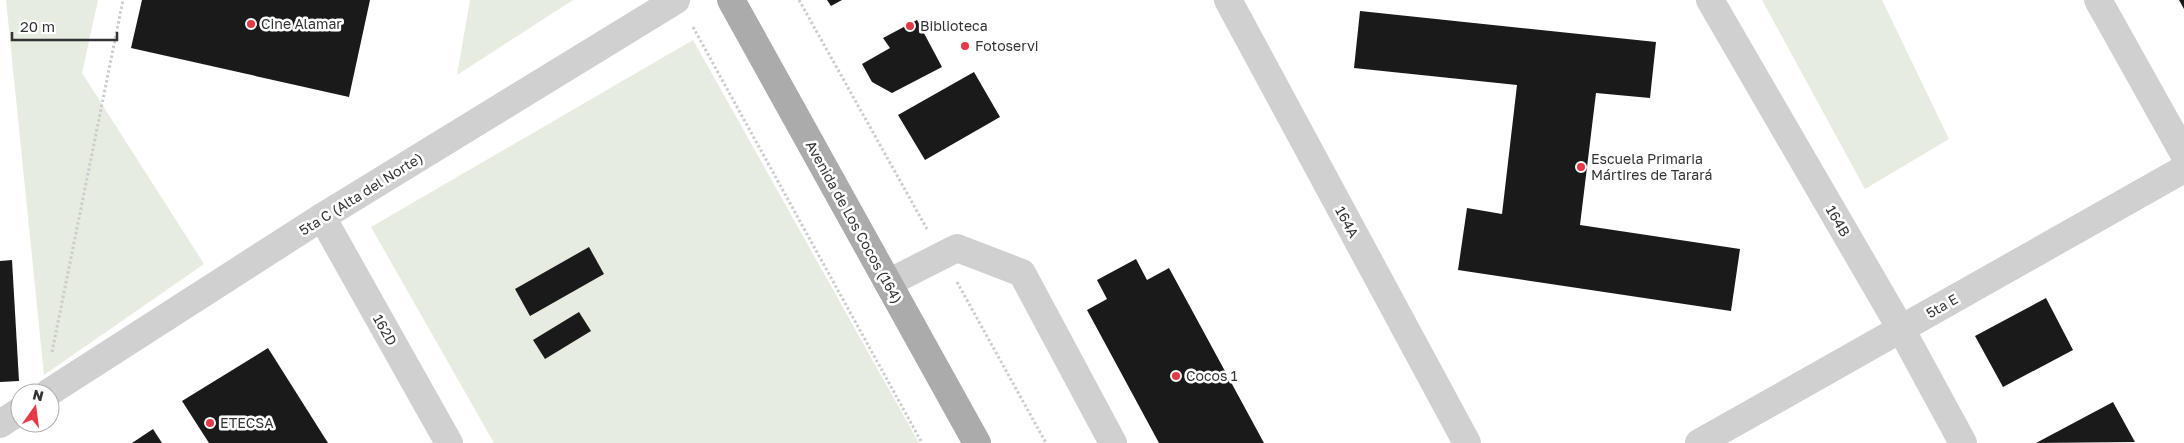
<svg xmlns="http://www.w3.org/2000/svg" width="2184" height="443" font-family="'Golos Text',sans-serif">
  <rect width="100%" height="100%" fill="#fff"/>
  <g fill="#e6ecdf">
    <path d="M6,0h92l-16,73 122,191 -160,111z"/>
    <path d="M470,0h103l-116,75z"/>
    <path d="M1762,0h120l67,139 -84,50z"/>
    <path d="M693,40l226,403h-425l-123,-216z"/>
  </g>
  <g fill="#1a1a1a">
    <path d="M142,0h228l-21,97 -218,-49z"/>
    <path d="M827,0h15l-11,6z"/>
    <path d="M2179,0h5v9z"/>
    <path d="M1360,11l296,31 -6,56 -54,-5 -16,132 160,24 -9,62 -273,-41 9,-62 35,6 15,-129 -163,-17z"/>
    <path d="M917,20l25,47 -50,26 -20,-11 -10,-18 28,-16 -7,-10z"/>
    <path d="M974,72l26,45 -75,43 -27,-45z"/>
    <path d="M589,247l15,27 -74,42 -15,-27z"/>
    <path d="M1136,259l11,21 22,-12 95,175h-105l-72,-133 20,-11 -10,-19z"/>
    <path d="M12,260l7,121 -19,1v-121z"/>
    <path d="M2046,298l27,52 -70,37 -28,-51z"/>
    <path d="M579,312l12,19 -46,28 -12,-19z"/>
    <path d="M268,348l60,95h-119l-27,-42z"/>
    <path d="M2113,402l22,40 -99,1z"/>
    <path d="M153,429l9,14h-30z"/>
  </g>
  <g fill="none" stroke-linecap="round" stroke-linejoin="round">
    <g stroke="#cdcdcd" stroke-width="3" stroke-dasharray="2.5 2.5" stroke-linecap="butt">
      <path d="M799,0l128,229"/>
      <path d="M693,27l229,416"/>
      <path d="M957,282l89,161"/>
      <path d="M52,352l71,-352"/>
    </g>
    <g stroke="#d0d0d0" stroke-width="28">
      <path d="M1228,0l239,443"/>
      <path d="M1710,0l191,329 62,114"/>
      <path d="M2098,0l86,154"/>
      <path d="M322,217l127,226"/>
      <path d="M888,283l69,-35 65,25 91,170"/>
      <path d="M48,393l274,-176 354,-217"/>
      <path d="M0,424l20,-13"/>
      <path d="M1699,443l485,-274"/>
    </g>
    <path stroke="#ababab" stroke-width="28" d="M731,0l246,443"/>
  </g>
  <g fill="#e63946" stroke="#fff" stroke-width="2">
    <circle cx="251" cy="24" r="5"/>
    <circle cx="910" cy="26" r="5"/>
    <circle cx="965" cy="46" r="5"/>
    <circle cx="1581" cy="167" r="5"/>
    <circle cx="1176" cy="376" r="5"/>
    <circle cx="210" cy="423" r="5"/>
  </g>
  <g text-anchor="middle" stroke-width="5" stroke-linejoin="round" paint-order="stroke">
    <g font-size="14" fill="#333" stroke="#fff" text-anchor="start">
      <text x="261" y="29">Cine Alamar</text>
      <text x="920" y="31">Biblioteca</text>
      <text x="975" y="51">Fotoservi</text>
      <text x="1591" y="164">Escuela Primaria<tspan x="1591" dy="16">Mártires de Tarará</tspan></text>
      <text x="1186" y="381">Cocos 1</text>
      <text x="220" y="428">ETECSA</text>
    </g>
    <g font-size="14" fill="#333" stroke="#fff">
      <text transform="translate(361 194) rotate(-32)" y="5">5ta C (Alta del Norte)</text>
      <text transform="translate(1838 221) rotate(60)" y="5">164B</text>
      <text transform="translate(854 222) rotate(61)" y="5">Avenida de Los Cocos (164)</text>
      <text transform="translate(1347 222) rotate(62)" y="5">164A</text>
      <text transform="translate(1942 306) rotate(-30)" y="5">5ta E</text>
      <text transform="translate(385 330) rotate(61)" y="5">162D</text>
    </g>
  </g>
  <g transform="translate(35 408) rotate(14)"><circle r="24" fill="#ffffff" stroke="#adadad"/>
  <path d="M0-4L9 19L0 12L-9 19Z" fill="#e63946"/>
  <text y="-8" font-size="14" font-weight="bold" text-anchor="middle" fill="#333333">N</text>
  </g>
  <path d="M12 32v8h105v-8" fill="none" stroke="#333333" stroke-width="2.5"/>
  <text x="20" y="32" font-size="15" fill="#333333" stroke="#ffffff" stroke-width="4" paint-order="stroke">20 m</text>
</svg>
